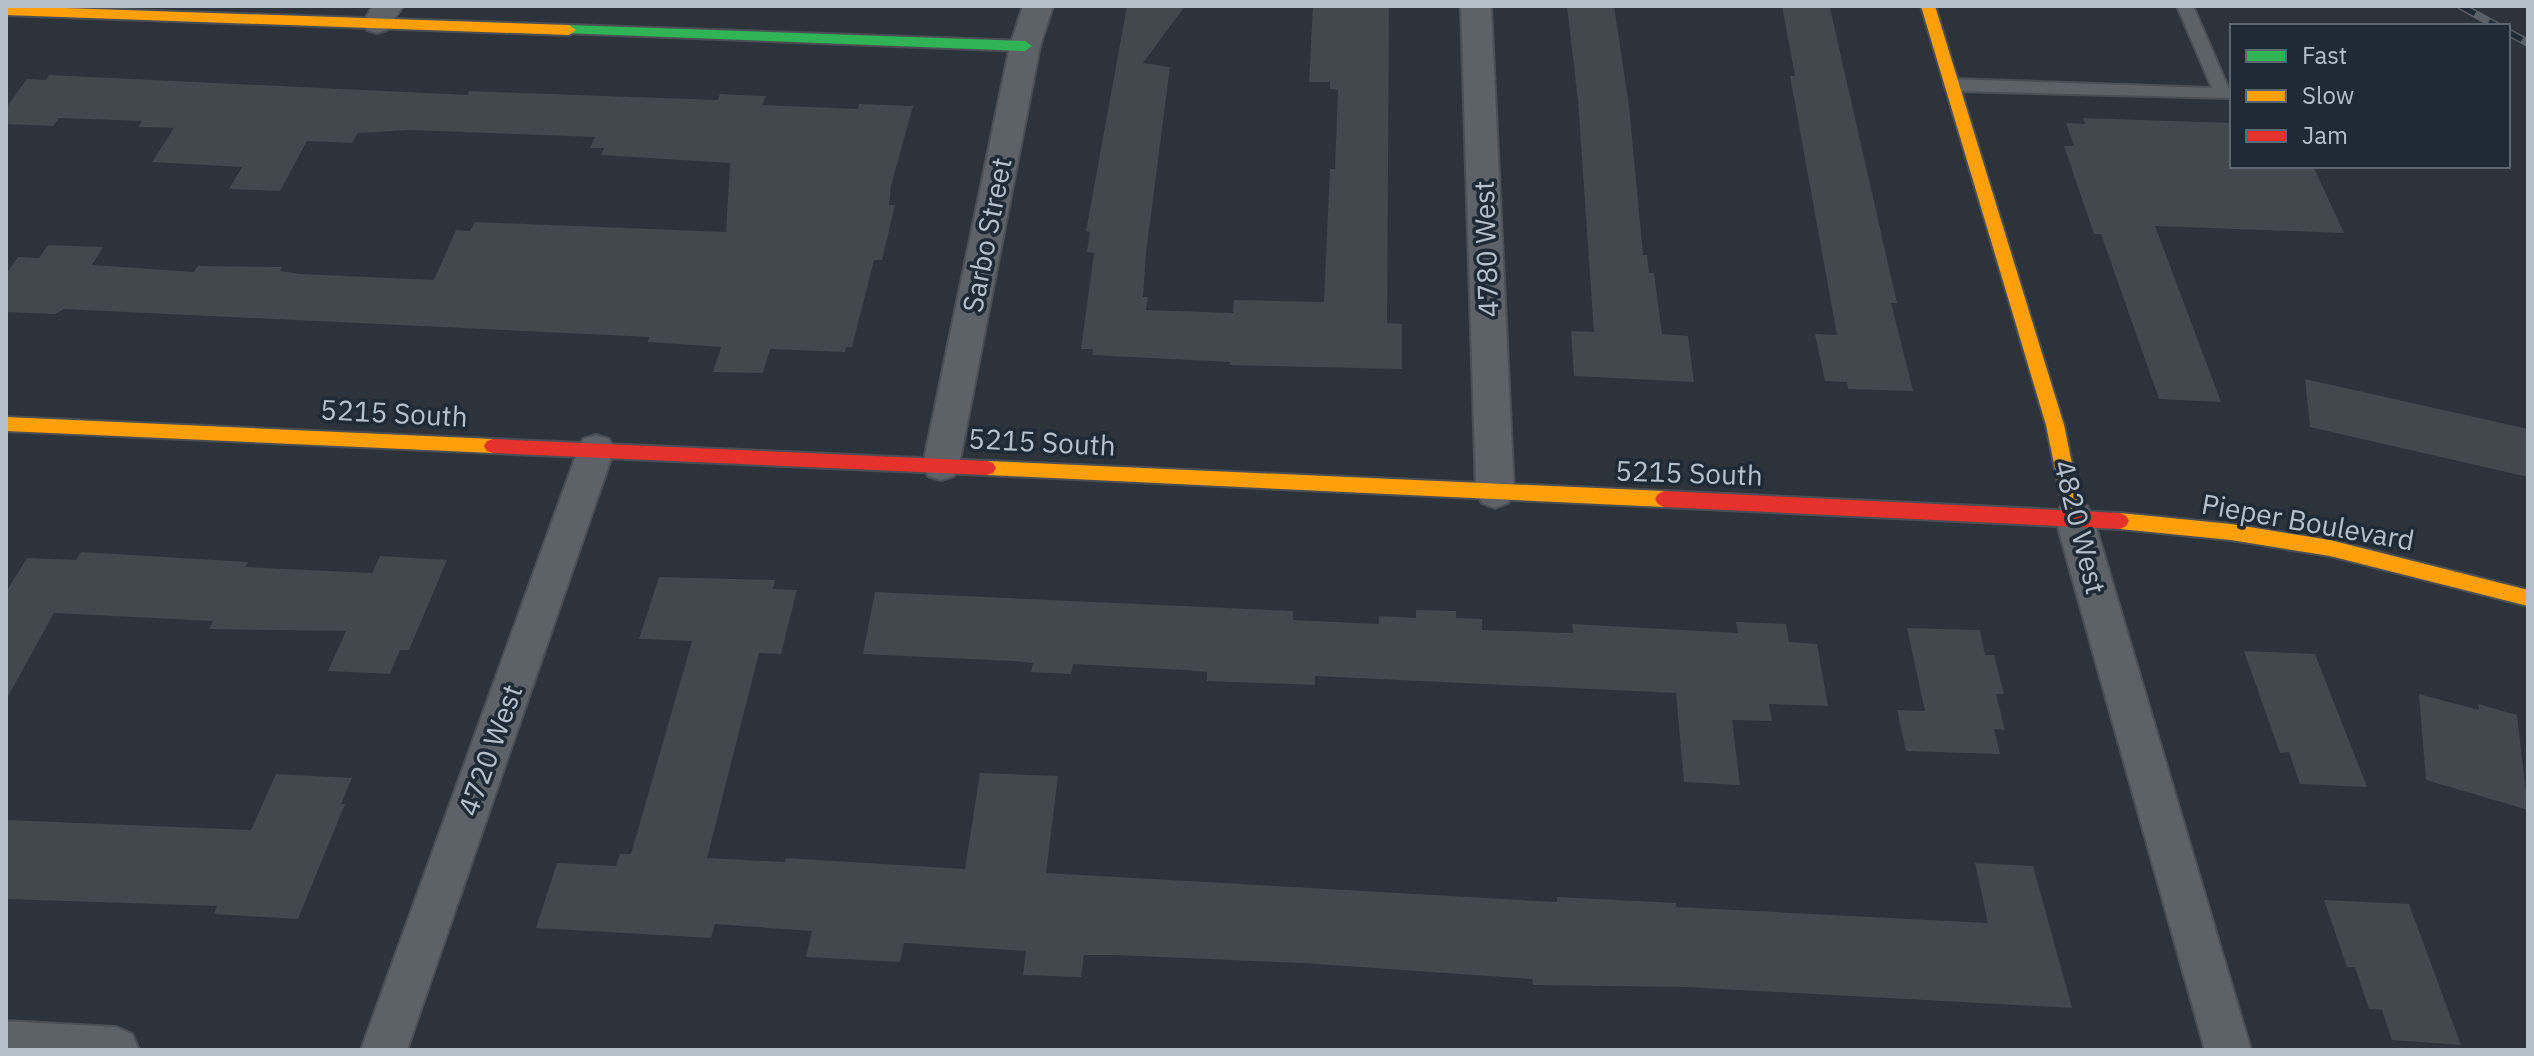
<svg xmlns="http://www.w3.org/2000/svg" width="2534" height="1056" font-family="'IBM Plex Sans',sans-serif">
  <rect width="100%" height="100%" fill="#2c333b"/>
  <g fill="#41484e">
    <path d="M1127,6h58l-42,57 27,4 -24,186 -3,44h5l-2,13 87,3 1,-13 90,2 6,-133h5l3,-79 -8,-1v-7h-21l4,-76h76l-2,317 15,1v45l-172,-4v-3l-138,-7 1,-6h-12l13,-96 -7,-1 3,-20 -4,-1z"/>
    <path d="M1567,6h47l15,100 14,149h4l2,18h5l8,61 26,2 6,46 -120,-6 -3,-45 23,1 -16,-231z"/>
    <path d="M1782,6l48,2 67,295h-6l22,88 -65,-2 -1,-7 -22,-1 -10,-47 22,1 -47,-259h5z"/>
    <path d="M49,75l419,20 1,-4 249,9 2,-6 46,2 -4,9 96,4 1,-5 54,2 -22,80 -2,19h6l-13,55h-8l-22,87h-6l-1,5 -75,-3 -7,24 -50,-1 8,-25 -73,-5 1,-5 -585,-28 -9,5 -49,-2v-38l12,-17 21,1 9,-13 55,2 -11,18 102,7 4,-6 84,1 -2,4 21,3 133,6 22,-50 14,1 5,-9 251,10 4,-69 -129,-8 3,-7h-14l5,-11 -186,-7 -51,3 -6,10 -45,-2 -27,50 -51,-2 13,-22 -90,-5 22,-34 -36,-1 4,-6 -83,-3 -6,8 -47,-2v-16l21,-29 19,1z"/>
    <path d="M2083,118l149,5v43h81l31,67 -189,-7 66,176 -62,-3 -58,-165h-7l-30,-88h10l-8,-23 19,1z"/>
    <path d="M2305,379l223,50v48l-218,-50z"/>
    <path d="M81,552l167,10 -3,5 127,6 8,-17 67,4 -38,90h-9l-10,24 -62,-3 18,-40 -137,-2 4,-8 -159,-8 -48,87v-108l21,-34 49,2z"/>
    <path d="M659,577l116,3 -2,9 24,1 -16,64 -22,-1 -52,205 78,4 1,-4 179,11 15,-96 78,3 -12,97 511,29v-5l119,6v4l312,16 -13,-60 58,3 39,142 -388,-21 -151,-2 -1,-6 -230,-16 -188,-8h-30l-3,22 -58,-2 3,-24 -122,-8 -4,19 -94,-5 6,-26 -97,-7 -4,14 -175,-10 21,-65 59,3 4,-12h11l61,-213 -53,-2z"/>
    <path d="M875,592l418,19v9l86,4v-8l37,2v-8l40,1v7l26,1v11l91,3 -1,-9 166,9 -2,-11 50,2 3,18 28,2 11,62 -59,-2 3,17 -40,-1 8,65 -56,-3 -8,-89 -361,-17v9l-108,-4v-9l-23,-2 -111,-6 -2,10 -40,-2 2,-9 -20,-2 -150,-7z"/>
    <path d="M1907,628l73,2 5,25h9l10,39h-8l9,36 -11,-1 6,25 -94,-3 -9,-41 28,1z"/>
    <path d="M2244,651l71,3 52,133 -67,-3 -11,-32 -9,1z"/>
    <path d="M2419,694l60,16 -1,-6 39,11 11,95 -102,-30z"/>
    <path d="M276,774l76,4 -11,26h4l-47,115 -84,-5 3,-8 -211,-7v-79l245,10z"/>
    <path d="M2324,900l85,4 52,141 -69,-5 -10,-30 -13,-1 -14,-42h-8z"/>
  </g>
  <g fill="none" stroke-linecap="round" stroke-linejoin="round">
    <g stroke="#4a4f55" stroke-width="4">
      <path id="lane" d="M2177,6h16l38,88 -2,4 -277,-7 -8,-6 8,-6 260,9z"/>
    </g>
    <g stroke="#4a4f55" stroke-width="4">
      <g id="street">
        <path d="M373,6h30l-16,24 -10,3 -10,-3 -5,-7z"/>
        <path d="M1023,6h30l-13,40 -81,419 -5,11 -13,4 -13,-4 -5,-11 87,-419z"/>
        <path d="M1461,6h30l23,486 -6,11 -13,5 -13,-5 -6,-11z"/>
        <path d="M596,435l13,4 5,11 -207,600h-46l217,-600 5,-11z"/>
        <path d="M2074,501l13,5 6,11 158,533h-46l-150,-533 6,-11z"/>
        <path d="M6,1021l110,6 16,7 7,16h-133z"/>
      </g>
    </g>
    <g stroke="#4a4f55" stroke-width="4">
      <path id="fast" d="M569,25l456,16 7,5 -7,5 -461,-18 -2,-3z"/>
    </g>
    <g stroke="#4a4f55" stroke-width="4">
      <g id="slow">
        <path d="M6,6l563,19 7,5 -7,5 -563,-20z"/>
        <path d="M1921,6h14l129,419 19,92 -3,5h-12l-3,-5 -19,-92z"/>
        <path d="M6,417l487,22 6,2 3,5 -3,5 -6,2 -487,-22z"/>
        <path d="M987,461l677,30 6,3 3,5 -3,5 -6,3 -677,-32 -6,-2 -3,-5 3,-5z"/>
        <path d="M2120,513l111,11 99,16 198,50v16l-198,-50 -99,-16 -111,-11 -6,-3 -3,-5 3,-5z"/>
      </g>
    </g>
    <g stroke="#4a4f55" stroke-width="4">
      <g id="jam">
        <path d="M493,439l494,22 6,2 3,5 -3,5 -6,2 -494,-22 -6,-2 -3,-5 3,-5z"/>
        <path d="M1664,491l456,22 6,3 3,5 -3,5 -6,3 -456,-22 -6,-3 -3,-5 3,-5z"/>
      </g>
    </g>
    <use href="#lane" fill="#5c6268" fill-rule="evenodd"/>
    <use href="#street" fill="#5c6268" fill-rule="evenodd"/>
    <use href="#fast" fill="#30b455" fill-rule="evenodd"/>
    <use href="#slow" fill="#ff9f0a" fill-rule="evenodd"/>
    <use href="#jam" fill="#e5322d" fill-rule="evenodd"/>
    <g stroke="#5b6066" stroke-width="8">
      <g id="rail">
        <path d="M2461,6l36,20"/>
        <path d="M2508,32l20,11"/>
      </g>
    </g>
    <use href="#rail" stroke="#1e2a36" stroke-width="5" stroke-dasharray="16" stroke-linecap="butt"/>
  </g>
  <g text-anchor="middle" stroke-width="7" stroke-linejoin="round" paint-order="stroke">
    <g font-size="28" fill="#b6c0cb" stroke="#1e2a36">
      <text transform="translate(987 235) rotate(-79)" y="10">Sarbo Street</text>
      <text transform="translate(1486 249) rotate(-92)" y="10">4780 West</text>
      <text transform="translate(394 413) rotate(3)" y="10">5215 South</text>
      <text transform="translate(1042 442) rotate(3)" y="10">5215 South</text>
      <text transform="translate(1689 473) rotate(2)" y="10">5215 South</text>
      <text transform="translate(2308 522) rotate(10)" y="10">Pieper Boulevard</text>
      <text transform="translate(2080 527) rotate(76)" y="10">4820 West</text>
      <text transform="translate(490 750) rotate(-70)" y="10">4720 West</text>
    </g>
  </g>
  <rect width="2534" height="1056" fill="none" stroke="#b6c0cb" stroke-width="16"/>
  <rect x="2230" y="24" width="280" height="144" fill="#1e2a36" stroke="#5b6672" stroke-width="2"/>
  <rect x="2246" y="50" width="40" height="12" fill="#30b455" stroke="#5b6672" stroke-width="2"/>
  <text x="2302" y="64" font-size="24" fill="#b6c0cb">Fast</text>
  <rect x="2246" y="90" width="40" height="12" fill="#ff9f0a" stroke="#5b6672" stroke-width="2"/>
  <text x="2302" y="104" font-size="24" fill="#b6c0cb">Slow</text>
  <rect x="2246" y="130" width="40" height="12" fill="#e5322d" stroke="#5b6672" stroke-width="2"/>
  <text x="2302" y="144" font-size="24" fill="#b6c0cb">Jam</text>
</svg>
